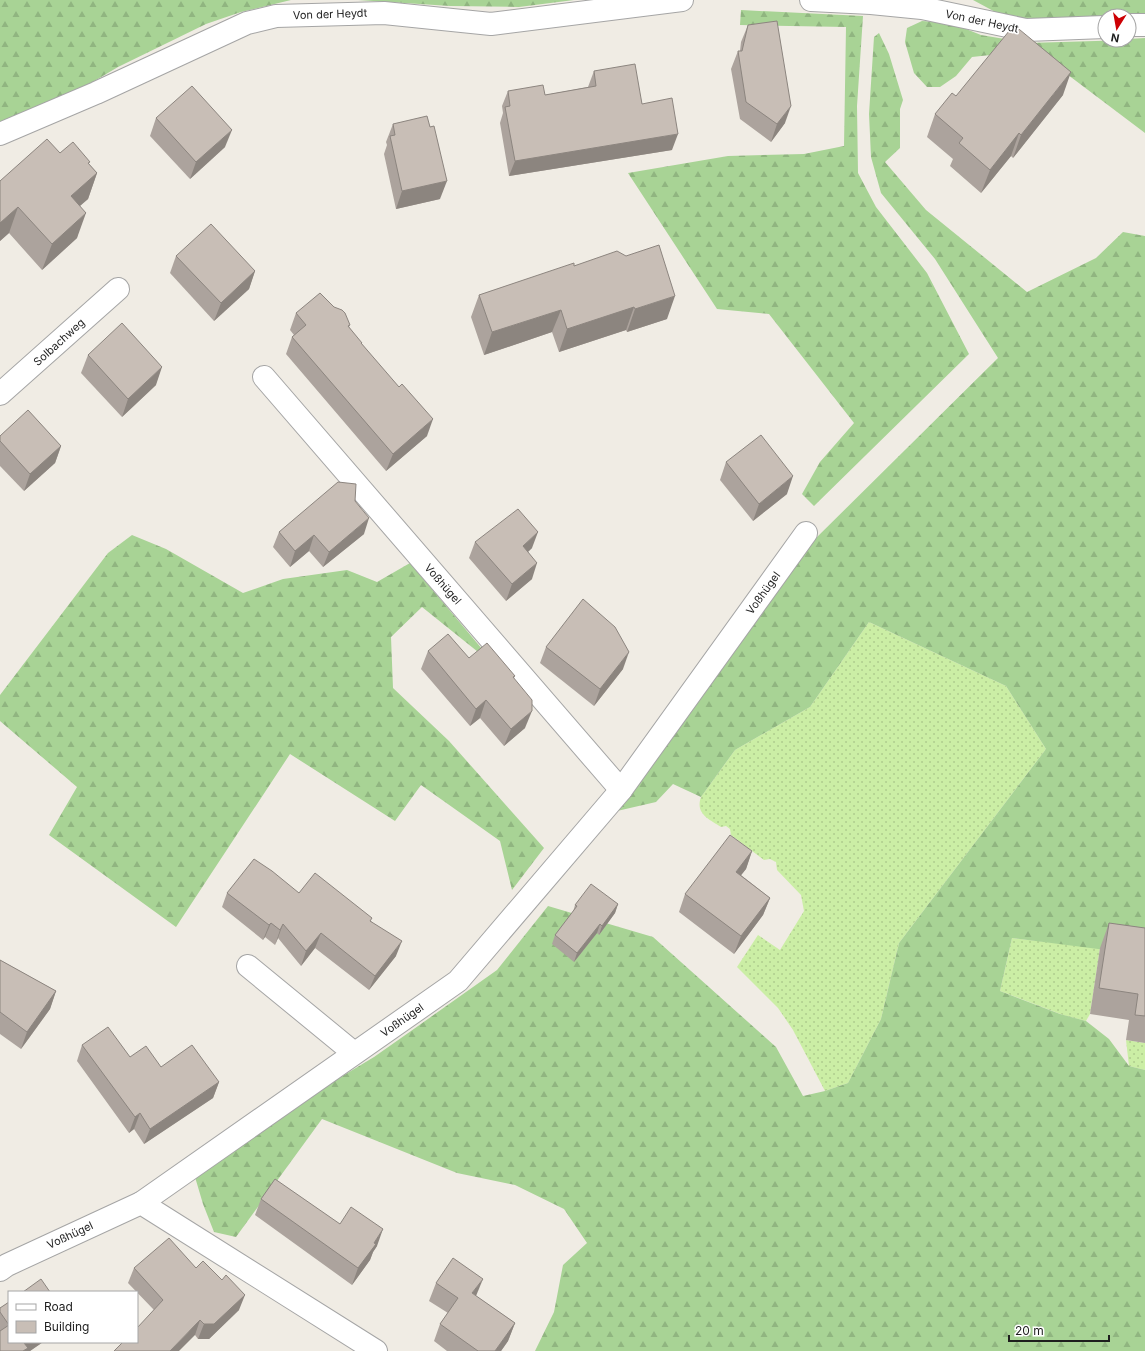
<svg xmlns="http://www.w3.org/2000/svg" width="1145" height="1351" font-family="Inter,sans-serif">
  <defs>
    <pattern id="grass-dots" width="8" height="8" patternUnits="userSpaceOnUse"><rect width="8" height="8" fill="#cbeea5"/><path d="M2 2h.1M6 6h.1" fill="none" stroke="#aecc8e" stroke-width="1.8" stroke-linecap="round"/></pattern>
    <pattern id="forest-firs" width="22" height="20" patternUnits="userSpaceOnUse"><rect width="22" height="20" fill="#a8d395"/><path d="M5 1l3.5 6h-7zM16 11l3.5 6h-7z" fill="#90b580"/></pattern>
  </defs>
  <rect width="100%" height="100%" fill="#f0ece4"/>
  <g fill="url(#grass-dots)">
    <path d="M869,622l137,64 40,63 -147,194 -18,76 -33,64 -23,8 -32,-61 -15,-22 -41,-41 21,-32 22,15 24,-39 -3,-16 -24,-25 -1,-8 -6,-3 -6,1 -33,-25 -1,-6 -4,-3 -5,1c-12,-8 -26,-13 -20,-30l34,-47 75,-43z"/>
    <path d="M1012,938l88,10 -10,66 -4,7 -23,-6 -63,-24z"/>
    <path d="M1126,1040l19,3v27l-16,-4z"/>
  </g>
  <g fill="url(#forest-firs)">
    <path d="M0,0h291l-50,12 -35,12 -88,43 -59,35 -59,22z"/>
    <path d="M358,0h216l-55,7 -69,-1z"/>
    <path d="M973,0h172v14l-96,4 -37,3z"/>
    <path d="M741,10l122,6 -6,90 1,67 18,34 51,66 42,81 -155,152 -12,-12 18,-32 34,-39 -85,-109 -52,-5 -89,-136 100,-17 76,-2 40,-8 2,-119 -106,-2z"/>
    <path d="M922,21l29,2 30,12 47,8 101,-3v-1l16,-1v95l-110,-83 -63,7 -16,19 -16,11h-13l-13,-14 -9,-31 2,-14z"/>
    <path d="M879,33l10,21 14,46 -3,9v39l-15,14 41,48 101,82 69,-34 27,-26 22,4v719l-133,-17 -12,53 60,23 26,7 23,18 20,27 16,4v281h-610l19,-39 9,-47 24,-22 -23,-34 -49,-24 -58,-12 -135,-54 -86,118 -22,-5 -11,-28 -8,-27 116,-82 63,-38 37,-26 86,-61 51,-64 105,31 123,110 27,49 22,-5 23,-8 33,-64 18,-76 147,-194 -40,-63 -137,-64 -59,85 -75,43 -34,47 -28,-13 -17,18 -39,9 195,-269 186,-184 -63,-99 -54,-66 -10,-36 -2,-43 5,-77z"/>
    <path d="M132,535l34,14 77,44 40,-14 64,-9 30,12 33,-19 88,105 -76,-61 -31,30 2,51 56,53 95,107 -32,42 -12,-49 -79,-56 -26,36 -105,-67 -114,173 -127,-92 28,-48 -77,-66v-26l108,-142z"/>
  </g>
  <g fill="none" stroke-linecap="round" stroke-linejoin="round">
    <g stroke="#a5a5a5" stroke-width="24">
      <g id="minor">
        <path d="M811,0l60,3 51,5 104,22 79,-3"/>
        <path d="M1129,25h16"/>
        <path d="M0,134l96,-41 151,-70 29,-7 108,-3 107,11 191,-24"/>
        <path d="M264,377l357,413"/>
        <path d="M0,394l118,-105"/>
        <path d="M248,966l106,87"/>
        <path d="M141,1203l317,-222 163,-191 185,-257"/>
        <path d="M0,1270l7,-5 134,-62 235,148"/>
      </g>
    </g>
    <use href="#minor" stroke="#fff" stroke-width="22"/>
  </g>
  <g fill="#aca39d">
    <path d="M748,25l37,98 -14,19 -31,-23 -9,-50 7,-18h2l1,-9z"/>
    <path d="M594,71l48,33 30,46 -163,26 -9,-53 3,-10 -1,-7 6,-15 37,4 43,-8z"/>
    <path d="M1063,95l-50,63 -2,-2 -30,37 -31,-27 3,-7 -26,-22 8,-23 21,-18z"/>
    <path d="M156,118l69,29 -35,32 -40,-43z"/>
    <path d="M393,124l37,3 10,72 -44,10 -12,-55 3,-9 -1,-3z"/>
    <path d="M60,153l29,11 8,9 -9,26 -8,7 -3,32 -35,32 -33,-37 -9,8v-60z"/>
    <path d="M176,256l79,15 -6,18 -35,32 -44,-48z"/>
    <path d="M574,266l93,53 -40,13 -1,-2 -67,22 -7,-20 -68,23 -13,-38 8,-22z"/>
    <path d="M296,313l54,12 -1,2 78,109 -41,35 -100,-117 6,-17 2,-2 -4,-5z"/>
    <path d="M88,355l68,30 -34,32 -41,-44z"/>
    <path d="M0,436l61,10 -6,17 -31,28 -24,-25z"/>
    <path d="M726,462l61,32 -34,27 -33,-41z"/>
    <path d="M279,532l85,2 -41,33 -14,-16 -19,16 -17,-20z"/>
    <path d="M475,542l57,6 -4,4 4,27 -26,22 -37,-43z"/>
    <path d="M546,647l77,22 -29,37 -54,-43z"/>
    <path d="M428,651l41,7 46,18 -1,2 11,50 -21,18 -24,-28 -10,8 -49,-57z"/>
    <path d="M752,851l-6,18 -5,6 29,23 -7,17 -29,39 -55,-42 6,-18z"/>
    <path d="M227,893h72l72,28 25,35 -27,34 -54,-42 -14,18 -23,-28 -3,7 -10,-8 -2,3 -41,-33z"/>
    <path d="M618,904l-3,9 -16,22 -2,-2 -23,29 -22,-18 3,-9 18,-23 2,-7z"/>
    <path d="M1109,923l36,5v115l-19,-3 3,-20 -39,-6 10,-66z"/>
    <path d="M0,960l56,31 -6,18 -29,40 -21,-15z"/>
    <path d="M82,1045l48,12 31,10 58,15 -6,16 -69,46 -10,-15 -5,4 -52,-72z"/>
    <path d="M261,1199l79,25 37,22 -4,6 -3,8 -18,25 -97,-70z"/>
    <path d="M134,1268h62l43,42 -30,29h-11l-3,-4 -41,-25 -26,-27z"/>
    <path d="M436,1283l40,13 39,27 -7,18 -7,10h-54l-13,-10 6,-17 8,-11 -19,-12z"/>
    <path d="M9,1302v40h34l-13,9h-30v-43z"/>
  </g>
  <g fill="#8c857f">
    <path d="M1071,72l-8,23 -50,63 8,-23z"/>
    <path d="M791,106l-6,17 -14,19 6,-18z"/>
    <path d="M232,130l-7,17 -35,32 6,-17z"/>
    <path d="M1019,133l-8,23 -30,37 9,-23z"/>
    <path d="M678,134l-6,16 -163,26 6,-15z"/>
    <path d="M97,173l-9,26 -26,22 9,-25z"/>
    <path d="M447,181l-7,18 -44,10 6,-18z"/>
    <path d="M18,207l-9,26 -9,8v-18z"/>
    <path d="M86,213l-9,25 -35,32 10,-26z"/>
    <path d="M255,271l-6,18 -35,32 7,-18z"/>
    <path d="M675,296l-8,23 -40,13 8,-23z"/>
    <path d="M634,307l-8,23 -67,22 8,-23z"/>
    <path d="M561,310l-9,22 -68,23 8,-23z"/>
    <path d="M162,367l-6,18 -34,32 6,-18z"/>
    <path d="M433,419l-6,17 -41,35 7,-17z"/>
    <path d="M61,446l-6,17 -31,28 6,-17z"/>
    <path d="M793,476l-6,18 -34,27 6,-17z"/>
    <path d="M369,518l-5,16 -41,33 6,-15z"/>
    <path d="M538,532l-6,16 -15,14 6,-16z"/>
    <path d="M314,535l-5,16 -19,16 5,-16z"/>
    <path d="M537,563l-5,16 -26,22 6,-17z"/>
    <path d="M629,652l-6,17 -29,37 6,-17z"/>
    <path d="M486,700l-6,18 -10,8 6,-17z"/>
    <path d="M532,711l-7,17 -21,18 7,-17z"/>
    <path d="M752,851l-6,18 -16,20 6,-17z"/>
    <path d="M770,898l-7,17 -29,39 7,-18z"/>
    <path d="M618,904l-3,9 -16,22 3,-9z"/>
    <path d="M271,923l-6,14 -2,3 6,-15z"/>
    <path d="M283,924l-5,14 -3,7 5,-15z"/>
    <path d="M600,924l-3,9 -23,29 3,-9z"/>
    <path d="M321,933l-6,15 -14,18 5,-15z"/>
    <path d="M402,941l-6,15 -27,34 6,-14z"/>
    <path d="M56,991l-6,18 -29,40 6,-17z"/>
    <path d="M219,1082l-6,16 -69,46 6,-15z"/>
    <path d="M140,1113l-6,16 -5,4 6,-16z"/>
    <path d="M383,1229l-6,17 -4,6 -3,8 -18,25 6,-17 16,-25z"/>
    <path d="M483,1279l-7,17 -4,-3z"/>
    <path d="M245,1295l-6,15 -30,29h-11l6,-15z"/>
    <path d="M200,1320l-5,15 -16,16h-9z"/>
    <path d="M515,1323l-7,18 -7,10h-6z"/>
    <path d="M26,1342h17l-13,9h-9l3,-8z"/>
  </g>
  <g fill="#c8beb6" stroke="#8c857f">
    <path d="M777,21l14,85 -14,18 -31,-22 -8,-51h4l6,-26z"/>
    <path d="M1014,25l57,47 -50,63 -2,-2 -29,37 -31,-27 4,-5 -28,-24 17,-21 4,3z"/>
    <path d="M635,64l7,40 30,-6 6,36 -163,27 -10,-54 5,-1 -2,-15 35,-6 2,10 51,-9 -2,-15z"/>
    <path d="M192,86l40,44 -36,32 -40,-44z"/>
    <path d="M427,116l3,11 4,-1 13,55 -45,10 -12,-55 5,-1 -2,-11z"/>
    <path d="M47,139l13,14 13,-11 17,20 -2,1 9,10 -26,23 15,17 -34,31 -34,-37 -18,16v-42z"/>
    <path d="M211,224l44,47 -34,32 -45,-47z"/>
    <path d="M659,245l16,51 -40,13 -1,-2 -67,22 -6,-19 -69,22 -13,-37 95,-32v3l43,-15 9,5z"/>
    <path d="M320,293l14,14 8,3 3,3 5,12 -2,1 14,17h-1l38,44 3,-3 31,35 -40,35 -101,-117 14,-12 -10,-12z"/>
    <path d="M122,323l40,44 -34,32 -40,-44z"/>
    <path d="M28,410l33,36 -31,28 -30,-33v-5z"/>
    <path d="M761,435l32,41 -34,28 -33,-42z"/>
    <path d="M338,482l18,2 -1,17 14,17 -40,34 -15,-17 -19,16 -16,-19z"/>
    <path d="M518,509l20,23 -15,14 14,17 -25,21 -37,-42z"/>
    <path d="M583,599l32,28 14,25 -29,37 -54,-42z"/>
    <path d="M448,634l21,24 18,-15 28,33 -2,1 19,23v11l-21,18 -25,-29 -10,9 -48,-58z"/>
    <path d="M730,835l22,16 -16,21 34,26 -29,38 -56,-42z"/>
    <path d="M254,859l18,12 27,22 16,-20 57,45 -2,3 32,20 -27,35 -54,-43 -15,18 -23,-27 -3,6 -9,-7 -2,2 -42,-32z"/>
    <path d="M591,884l27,20 -16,22 -2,-2 -23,29 -22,-18 22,-29 -2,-1z"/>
    <path d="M1109,923l36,5v88l-10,-1 3,-21 -39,-6z"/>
    <path d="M0,960l56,31 -29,41 -27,-20z"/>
    <path d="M108,1027l22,30 16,-11 15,21 31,-22 27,37 -69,47 -10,-16 -5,4 -53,-72z"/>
    <path d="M275,1179l65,45 11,-17 32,22 -9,14 2,1 -18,24 -97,-69z"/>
    <path d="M169,1238l27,30 7,-7 19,19 4,-5 19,20 -31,29h-10l-4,-4 -30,31h-56l9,-9h14v-14l26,-28 -29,-32z"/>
    <path d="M453,1258l30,21 -11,14 43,30 -20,28h-17l-38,-27 18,-26 -22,-15z"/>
    <path d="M41,1279l9,13h-27z"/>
    <path d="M9,1302v23l-9,-13v-4z"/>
    <path d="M9,1325v17h17l-2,1 4,5 -5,3h-23v-20z"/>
  </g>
  <g text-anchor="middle" stroke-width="3.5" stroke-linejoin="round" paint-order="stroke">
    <g font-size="11" fill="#1e1e1e" stroke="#fff">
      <text transform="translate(330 14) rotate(-2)" y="4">Von der Heydt</text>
      <text transform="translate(982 21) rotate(12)" y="4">Von der Heydt</text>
      <text transform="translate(59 342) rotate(-42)" y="4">Solbachweg</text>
      <text transform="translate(443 584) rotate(49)" y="4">Voßhügel</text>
      <text transform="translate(763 593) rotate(-54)" y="4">Voßhügel</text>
      <text transform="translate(402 1020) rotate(-35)" y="4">Voßhügel</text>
      <text transform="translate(70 1235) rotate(-25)" y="4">Voßhügel</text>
    </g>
  </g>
  <rect x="8" y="1291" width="130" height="52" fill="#ffffff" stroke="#a5a5a5"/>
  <rect x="16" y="1304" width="20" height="6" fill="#ffffff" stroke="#a5a5a5"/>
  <text x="44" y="1311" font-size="12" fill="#1e1e1e">Road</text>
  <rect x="16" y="1321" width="20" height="12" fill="#c8beb6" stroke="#a5a5a5"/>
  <text x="44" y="1331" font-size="12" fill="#1e1e1e">Building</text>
  <g transform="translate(1117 28) rotate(191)"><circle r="19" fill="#ffffff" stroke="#a5a5a5"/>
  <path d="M0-3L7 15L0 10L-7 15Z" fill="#cd0004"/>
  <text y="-6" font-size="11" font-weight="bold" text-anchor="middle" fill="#1e1e1e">N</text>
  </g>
  <path d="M1009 1335v6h100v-6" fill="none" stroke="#1e1e1e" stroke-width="2"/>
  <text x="1015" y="1335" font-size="12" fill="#1e1e1e" stroke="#ffffff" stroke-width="3" paint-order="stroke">20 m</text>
</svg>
